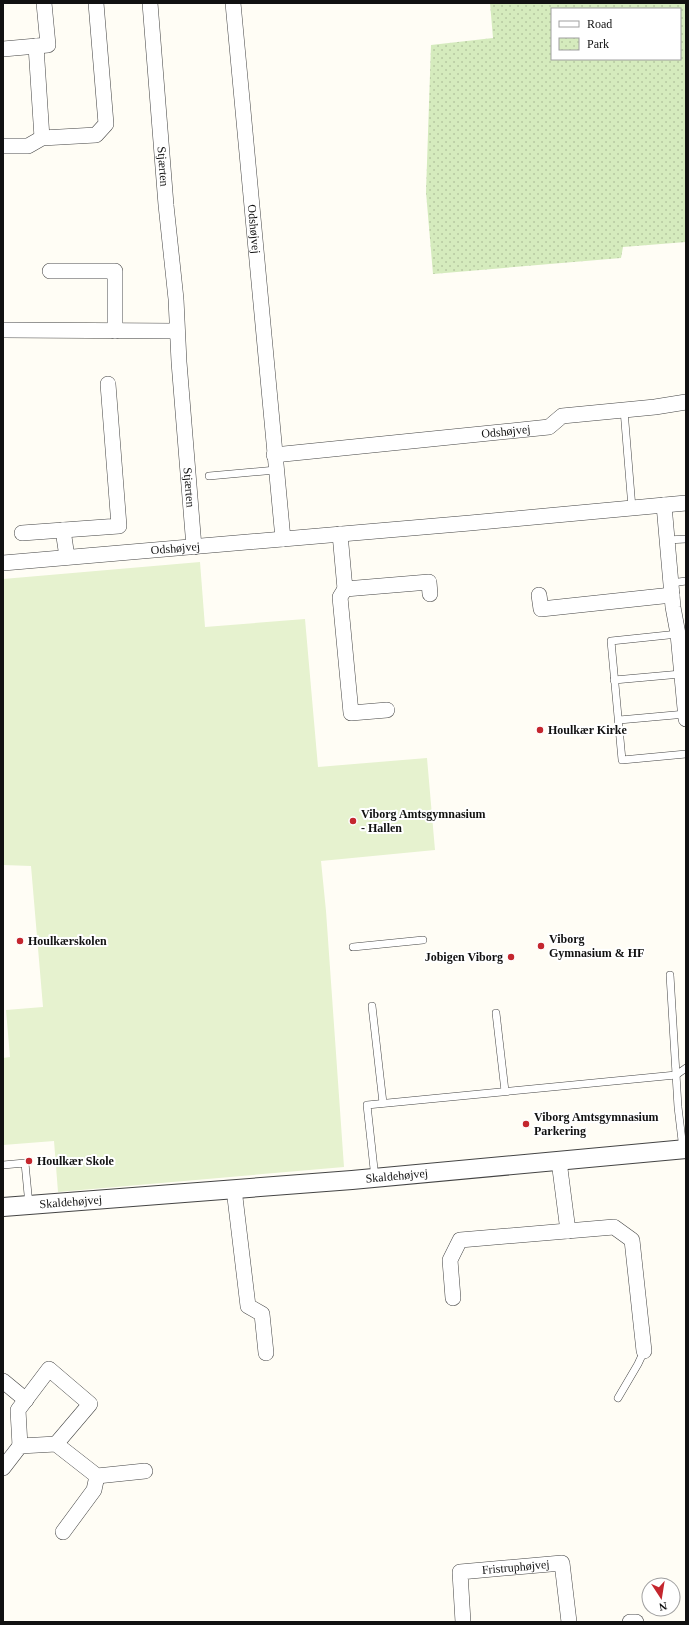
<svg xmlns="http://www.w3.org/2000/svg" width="689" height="1625" font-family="'Times New Roman',serif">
  <defs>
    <pattern id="park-dots" width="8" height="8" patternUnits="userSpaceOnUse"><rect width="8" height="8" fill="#d5ebbd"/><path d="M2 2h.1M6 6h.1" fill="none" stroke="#b6c8a1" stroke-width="1.8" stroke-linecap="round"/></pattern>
  </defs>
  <rect width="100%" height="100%" fill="#fffdf5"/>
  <path fill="url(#park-dots)" fill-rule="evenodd" d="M490,3h196v239l-63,5 -2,11 -188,16 -7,-82 5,-147 62,-7zM552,9h128v50h-128z"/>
  <path fill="#e6f2cf" d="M200,562l5,65 100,-8 13,148 109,-9 8,92 -114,11 5,50 18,256 -286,25 -4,-51 -51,4v-87l7,-1 -4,-47 37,-3 -12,-141 -28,-1v-286z"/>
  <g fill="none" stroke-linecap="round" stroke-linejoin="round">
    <g stroke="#444" stroke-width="8">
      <g id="service">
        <path d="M624,410l8,98"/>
        <path d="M209,476l67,-6"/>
        <path d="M667,540l19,-1"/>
        <path d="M671,583l15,-2"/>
        <path d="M678,634l-67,7 11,119 64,-6"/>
        <path d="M614,680l67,-6"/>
        <path d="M619,720l67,-6"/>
        <path d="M353,947l70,-7"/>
        <path d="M670,975l8,132 5,42"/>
        <path d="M372,1006l11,97"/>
        <path d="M496,1013l9,78"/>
        <path d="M3,1165l22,-2 4,42"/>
        <path d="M375,1178l-8,-73 309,-30 10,-7"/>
        <path d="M618,1398l20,-34 6,-13"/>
      </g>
    </g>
    <g stroke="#444" stroke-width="16">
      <g id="minor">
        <path id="s1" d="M150,3l16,202 10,94 3,63 15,185"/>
        <path id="s2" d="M233,3l50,536"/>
        <path d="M36,46l6,92"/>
        <path d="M3,49l45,-4 -4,-42"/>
        <path d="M3,146h25l14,-8 54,-3 10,-11 -10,-121"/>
        <path d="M50,271h65v60"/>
        <path d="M3,330l174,1"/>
        <path id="s3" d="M274,455l275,-28 13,-11 93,-9 31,-5"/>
        <path d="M664,505l9,102 5,27 8,85"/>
        <path d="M63,530l4,27"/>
        <path d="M22,533l97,-7 -11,-142"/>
        <path d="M340,534l5,55 84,-7 1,12"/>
        <path id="s4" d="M3,563l467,-40 216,-20"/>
        <path d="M345,589l-5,8 11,116 36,-3"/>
        <path d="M539,595l2,14 131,-14"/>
        <path d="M559,1161l9,70"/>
        <path d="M234,1189l14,117 14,8 4,39"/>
        <path d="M453,1298l-3,-38 10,-20 154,-13 18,13 12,111"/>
        <path d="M3,1381l23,19"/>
        <path d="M20,1446l-2,-36 31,-41 41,35 -34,40"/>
        <path d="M3,1468l17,-22 36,-2 41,32 48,-5"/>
        <path d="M63,1532l31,-42 3,-14"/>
        <path id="s5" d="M463,1622l-3,-50 102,-9 7,59"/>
        <path d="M630,1622h6"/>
      </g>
    </g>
    <g stroke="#444" stroke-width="20">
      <g id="tertiary">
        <path id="s6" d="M3,1207l349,-27 334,-31"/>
      </g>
    </g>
    <use href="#service" stroke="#fff" stroke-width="7"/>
    <use href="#minor" stroke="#fff" stroke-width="15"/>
    <use href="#tertiary" stroke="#fff" stroke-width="18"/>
  </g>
  <g fill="#c4262e" stroke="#fff" stroke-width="1.5">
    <circle cx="540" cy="730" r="4"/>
    <circle cx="353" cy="821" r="4"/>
    <circle cx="20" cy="941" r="4"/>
    <circle cx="541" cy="946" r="4"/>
    <circle cx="511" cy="957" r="4"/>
    <circle cx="526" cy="1124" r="4"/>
    <circle cx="29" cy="1161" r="4"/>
  </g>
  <g text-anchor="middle" stroke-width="4" stroke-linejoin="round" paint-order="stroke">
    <g font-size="12" fill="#111" stroke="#fff">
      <text dy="4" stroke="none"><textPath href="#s1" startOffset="164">Stjærten</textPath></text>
      <text dy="4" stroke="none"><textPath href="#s2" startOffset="227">Odshøjvej</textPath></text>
      <text dy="4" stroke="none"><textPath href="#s3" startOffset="233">Odshøjvej</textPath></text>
      <text dy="4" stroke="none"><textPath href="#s1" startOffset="486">Stjærten</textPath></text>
      <text dy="4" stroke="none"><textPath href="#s4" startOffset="173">Odshøjvej</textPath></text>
      <text dy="4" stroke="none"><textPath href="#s6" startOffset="395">Skaldehøjvej</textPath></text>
      <text dy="4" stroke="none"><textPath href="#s6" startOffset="68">Skaldehøjvej</textPath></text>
      <text dy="4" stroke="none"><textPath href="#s5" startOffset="106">Fristruphøjvej</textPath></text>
    </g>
    <g font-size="12" font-weight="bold" fill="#111" stroke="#fff" text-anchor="start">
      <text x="548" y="734">Houlkær Kirke</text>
      <text x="361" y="818">Viborg Amtsgymnasium<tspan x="361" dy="14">- Hallen</tspan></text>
      <text x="549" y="943">Viborg<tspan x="549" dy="14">Gymnasium &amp; HF</tspan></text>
      <text x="28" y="945">Houlkærskolen</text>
      <text x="503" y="961" text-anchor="end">Jobigen Viborg</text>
      <text x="534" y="1121">Viborg Amtsgymnasium<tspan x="534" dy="14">Parkering</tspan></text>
      <text x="37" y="1165">Houlkær Skole</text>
    </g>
  </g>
  <rect width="689" height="1625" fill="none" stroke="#111111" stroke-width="8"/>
  <rect x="551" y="8" width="130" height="52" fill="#ffffff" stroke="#a0a0a0"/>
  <rect x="559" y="21" width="20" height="6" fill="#ffffff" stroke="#a0a0a0"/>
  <text x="587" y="28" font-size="12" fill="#111111">Road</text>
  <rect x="559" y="38" width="20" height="12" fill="url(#park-dots)" stroke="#a0a0a0"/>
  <text x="587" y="48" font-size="12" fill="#111111">Park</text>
  <g transform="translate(661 1597) rotate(168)"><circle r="19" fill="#ffffff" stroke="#a0a0a0"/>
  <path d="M0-3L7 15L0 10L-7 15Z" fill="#c4262e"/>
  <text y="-6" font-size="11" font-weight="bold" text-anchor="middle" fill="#111111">N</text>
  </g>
</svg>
